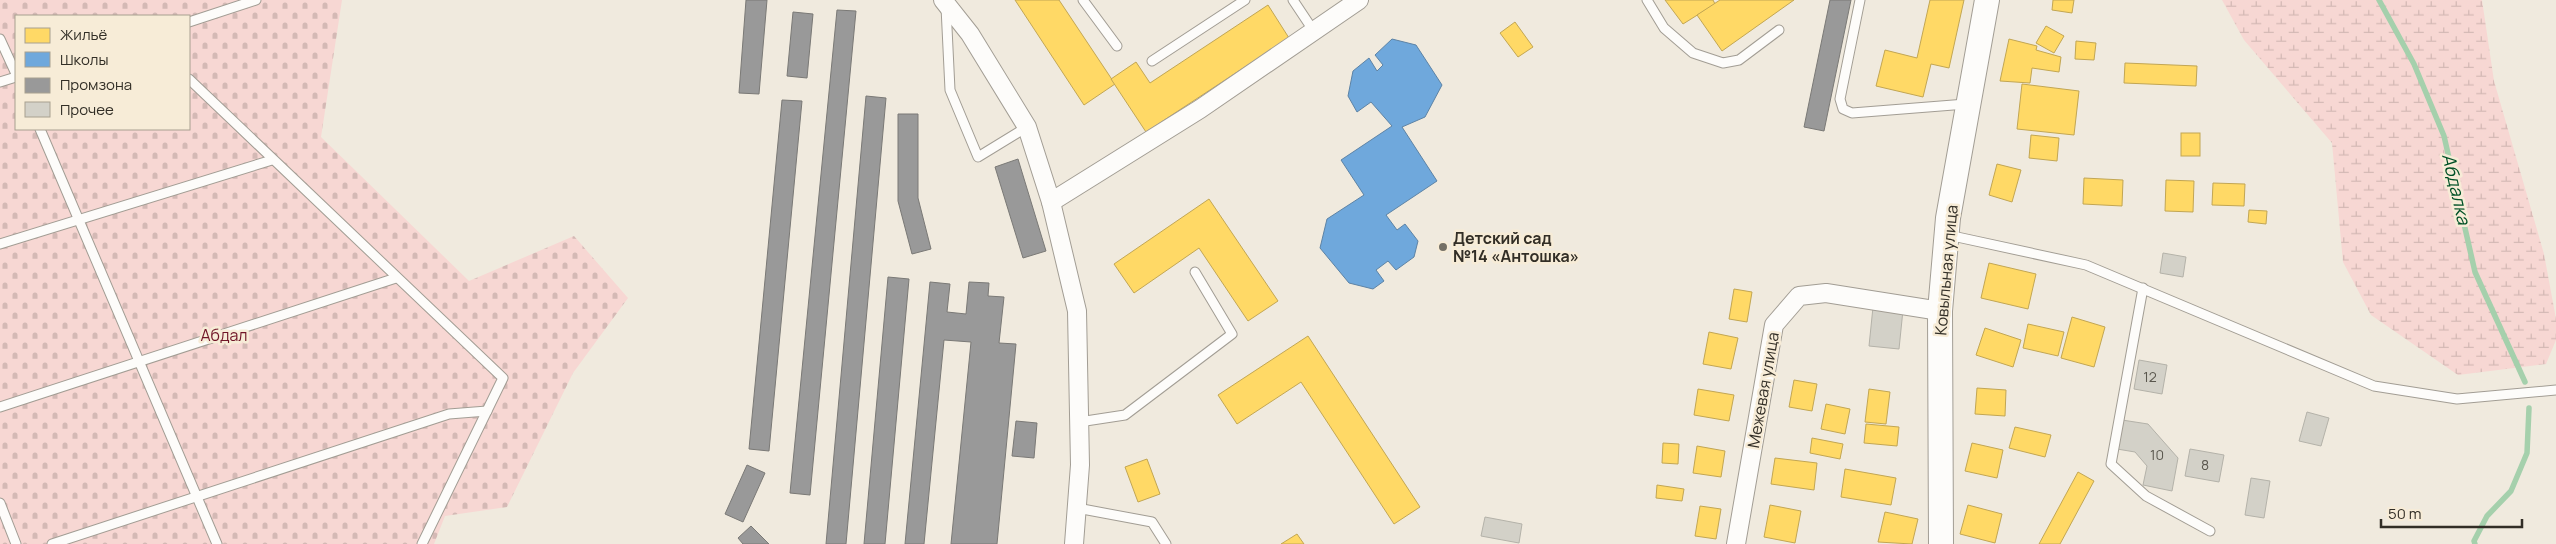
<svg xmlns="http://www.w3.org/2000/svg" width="2556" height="544" font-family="Manrope,sans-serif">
  <defs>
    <pattern id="wetland-marsh" width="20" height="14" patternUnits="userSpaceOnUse" patternTransform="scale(1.25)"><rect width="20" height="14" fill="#f7d7d3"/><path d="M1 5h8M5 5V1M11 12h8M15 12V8" fill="none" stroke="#d4b9b5"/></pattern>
    <pattern id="cemetery-stones" width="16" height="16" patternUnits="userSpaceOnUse" patternTransform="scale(1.25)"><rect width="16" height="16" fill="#f7d7d3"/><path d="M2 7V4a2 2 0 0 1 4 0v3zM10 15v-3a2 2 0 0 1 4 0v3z" fill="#d4b9b5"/></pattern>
  </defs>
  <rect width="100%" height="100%" fill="#f0eade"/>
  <path fill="url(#wetland-marsh)" d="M2222,0h260l12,81 50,173 12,65v21l-10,24 -88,11 -87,-60 -28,-53 -11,-119 -88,-103z"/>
  <path fill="url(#cemetery-stones)" fill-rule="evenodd" d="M0,0h342l-21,137 148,144 105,-45 54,62 -55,75 -66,134 -62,9 -11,28h-434zM16,16h173v113h-173z"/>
  <g fill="#ffd966" stroke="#c2a653">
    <path d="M1015,0h44l56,84 -31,21z"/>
    <path d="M1665,0h48l2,4 -32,20z"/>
    <path d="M1720,0h74l-72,51 -25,-36z"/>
    <path d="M1930,0h34l-15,68 -18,-4 -8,33 -47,-11 9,-36 32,8z"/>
    <path d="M2053,0h21l-2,13 -20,-3z"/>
    <path d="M1268,5l21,33 -143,94 -35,-53 25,-17 14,21z"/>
    <path d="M1515,22l18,25 -15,10 -18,-24z"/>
    <path d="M2046,26l18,10 -10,17 -18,-10z"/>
    <path d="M2009,39l28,7 -1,4 25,7 -2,15 -27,-4 -2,15 -30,-2z"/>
    <path d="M2076,41l20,2 -2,17 -19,-1z"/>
    <path d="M2125,63l72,3 -1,20 -72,-3z"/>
    <path d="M2022,84l57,7 -5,44 -57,-6z"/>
    <rect x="2181" y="133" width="19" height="23"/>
    <path d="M2031,135l28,3 -2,23 -28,-3z"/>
    <path d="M1997,164l24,6 -9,32 -23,-7z"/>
    <path d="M2084,178l39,2 -1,26 -39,-2z"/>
    <path d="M2166,180l28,1 -1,31 -28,-1z"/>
    <path d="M2213,183l32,1 -1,22 -32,-1z"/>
    <path d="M1209,199l69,102 -30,20 -49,-73 -65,45 -20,-29z"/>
    <path d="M2249,210l18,1 -1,13 -18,-2z"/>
    <path d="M1989,263l47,11 -8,35 -47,-11z"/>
    <path d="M1734,289l18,3 -5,30 -18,-3z"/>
    <path d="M2072,317l33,10 -11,40 -33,-9z"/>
    <path d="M2028,324l36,8 -6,24 -35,-8z"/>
    <path d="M1985,328l36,12 -8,27 -37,-12z"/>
    <path d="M1709,332l29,6 -7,31 -28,-5z"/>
    <path d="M1308,336l112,171 -26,17 -93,-142 -64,42 -19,-29z"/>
    <path d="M1794,380l23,4 -5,27 -23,-4z"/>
    <path d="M1977,388l29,2 -1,26 -30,-2z"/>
    <path d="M1698,389l36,6 -5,26 -35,-6z"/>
    <path d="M1869,389l21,3 -4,32 -21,-2z"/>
    <path d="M1826,404l24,5 -5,25 -24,-5z"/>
    <path d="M1866,424l33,3 -2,19 -33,-3z"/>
    <path d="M2015,427l36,8 -6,22 -36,-9z"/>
    <path d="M1812,438l31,6 -3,15 -30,-6z"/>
    <path d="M1663,443l16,1 -1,20 -16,-1z"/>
    <path d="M1972,443l31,7 -6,28 -32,-7z"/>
    <path d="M1697,446l28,5 -4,26 -28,-4z"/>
    <path d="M1775,458l42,5 -3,27 -43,-6z"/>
    <path d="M1147,459l13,35 -22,8 -13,-35z"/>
    <path d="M1845,469l51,9 -5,27 -50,-8z"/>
    <path d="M2078,472l16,9 -34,63h-21z"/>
    <path d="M1657,485l27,4 -2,12 -26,-3z"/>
    <path d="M1770,505l31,6 -6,32 -31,-6z"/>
    <path d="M1968,505l34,9 -7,29 -35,-9z"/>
    <path d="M1700,506l21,3 -5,30 -21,-3z"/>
    <path d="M1885,512l33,7 -6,25 -34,-2z"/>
    <path d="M1297,534l7,10h-23z"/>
  </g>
  <path fill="#6fa8dc" stroke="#5d83a5" d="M1392,39l24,6 26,40 -17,32 -23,10 35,54 -51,34 11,15 8,-6 13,17 -4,16 -18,13 -8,-9 -12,9 8,11 -11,8 -24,-6 -29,-35 7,-29 37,-24 -23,-35 51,-34 -21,-24 -14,10 -9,-16 5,-25 16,-13 8,13 6,-6 -8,-10z"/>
  <g fill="#999" stroke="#7a7976">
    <path d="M746,0h21l-8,94 -20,-1z"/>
    <path d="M1830,0h21l-27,131 -20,-4z"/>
    <path d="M837,10l19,1 -46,484 -20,-2z"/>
    <path d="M793,12l20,2 -6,64 -20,-2z"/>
    <path d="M866,96l20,2 -40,446h-20z"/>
    <path d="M782,100l20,1 -33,350 -20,-2z"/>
    <path d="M898,114h20v84l13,51 -19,5 -14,-53z"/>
    <path d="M1018,159l28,92 -23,7 -28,-91z"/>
    <path d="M888,277l21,2 -24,265h-21z"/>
    <path d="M930,282l20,2 -3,28 19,2 3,-32 20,1 -1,13 16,1 -5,46 17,1 -19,200h-46l20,-202 -27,-2 -20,204h-19z"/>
    <path d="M1016,421l21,2 -3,35 -22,-2z"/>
    <path d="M747,465l18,8 -22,49 -18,-8z"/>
    <path d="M751,526l18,18h-26l-5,-6z"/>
  </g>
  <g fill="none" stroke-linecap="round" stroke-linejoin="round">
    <g stroke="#a5d0ac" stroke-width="5.5">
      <path d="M2379,0l35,64 30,72 31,136 50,110"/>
      <path d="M2475,544l-1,-3 13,-25 24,-25 16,-38 2,-45"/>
    </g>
  </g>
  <g fill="#d3d1c8" stroke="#b4b2a9">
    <path d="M2163,253l23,4 -3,20 -23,-4z"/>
    <path d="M1873,307l30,3 -4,39 -30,-3z"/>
    <path d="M2139,360l28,5 -5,29 -28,-5z"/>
    <path d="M2307,412l22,6 -8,28 -22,-5z"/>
    <path d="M2122,420l26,4 30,34 -6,33 -29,-6 4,-19 -12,-14 -18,-3z"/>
    <path d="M2190,449l34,6 -5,27 -34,-6z"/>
    <path d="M2251,478l19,3 -6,37 -19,-3z"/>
    <path d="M1485,517l37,7 -3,19 -38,-7z"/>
  </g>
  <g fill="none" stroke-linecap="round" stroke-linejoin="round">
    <g stroke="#a29d94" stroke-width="11">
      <g id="lane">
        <path d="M1083,0l34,46"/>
        <path d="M1293,0l20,30"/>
        <path d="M1647,0l17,28 29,25 30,10 16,-3 40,-30"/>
        <path d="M1860,0l-20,99 3,10 9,4 114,-9"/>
        <path d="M946,7l4,83 28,67 49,-30"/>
        <path d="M189,22l67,-22"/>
        <path d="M0,39l16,35"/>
        <path d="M1152,61l93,-61"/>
        <path d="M189,79l314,299 -81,166"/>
        <path d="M0,82l16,-5"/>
        <path d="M40,129l177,415"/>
        <path d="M1948,235l138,30 288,121 83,13 99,-9"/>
        <path d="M0,244l272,-84"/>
        <path d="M2143,288l-32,176 35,32 64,35"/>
        <path d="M0,407l396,-129"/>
        <path d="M1079,422l46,-7 107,-81 -37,-62"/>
        <path d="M0,503l16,41"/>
        <path d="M1077,508l75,14 14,22"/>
        <path d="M52,544l397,-130 38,-3"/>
      </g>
    </g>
    <g stroke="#a29d94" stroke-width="20">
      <g id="street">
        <path d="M943,0l27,34 57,93 24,75 26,109 3,154 -6,79"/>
        <path d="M1051,202l149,-93 159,-109"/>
        <path d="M1736,544l38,-219 25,-29 27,-3 114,18"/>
      </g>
    </g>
    <g stroke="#a29d94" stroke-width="26">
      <path id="secondary" d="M1941,544l-1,-233 8,-93 39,-218"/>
    </g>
    <use href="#lane" stroke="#fdfcfa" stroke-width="9"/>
    <use href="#street" stroke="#fdfcfa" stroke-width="18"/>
    <use href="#secondary" stroke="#fdfcfa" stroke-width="24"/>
  </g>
  <circle fill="#747066" stroke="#f7ecd7" stroke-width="2" cx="1443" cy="247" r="5"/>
  <g text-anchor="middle" stroke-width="5" stroke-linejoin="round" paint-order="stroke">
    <g font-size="14" fill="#5a574e">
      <text x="2150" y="382">12</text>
      <text x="2157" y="460">10</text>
      <text x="2205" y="470">8</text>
    </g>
    <g font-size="16" font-weight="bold" fill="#322e26" stroke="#f7ecd7" text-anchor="start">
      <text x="1453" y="244">Детский сад<tspan x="1453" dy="18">№14 «Антошка»</tspan></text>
    </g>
    <g font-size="16" fill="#322e26" stroke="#f7ecd7">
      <text transform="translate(1946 270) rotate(-85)" y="6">Ковыльная улица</text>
      <text transform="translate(1763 390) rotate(-80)" y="6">Межевая улица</text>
    </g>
    <g font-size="16" fill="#701527" stroke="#f7ecd7">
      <text x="224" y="341">Абдал</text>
    </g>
    <g font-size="18" font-style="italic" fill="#005127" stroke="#f7ecd7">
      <text transform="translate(2456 189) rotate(77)" y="6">Абдалка</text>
    </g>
  </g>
  <rect x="15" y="15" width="175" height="115" fill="#f7ecd7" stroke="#a8a090"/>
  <rect x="25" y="28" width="25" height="15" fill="#ffd966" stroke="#a8a090"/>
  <text x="60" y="40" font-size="15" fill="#322e26">Жильё</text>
  <rect x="25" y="52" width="25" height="15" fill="#6fa8dc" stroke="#a8a090"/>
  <text x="60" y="65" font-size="15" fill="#322e26">Школы</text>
  <rect x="25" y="78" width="25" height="15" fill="#999999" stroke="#a8a090"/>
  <text x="60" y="90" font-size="15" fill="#322e26">Промзона</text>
  <rect x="25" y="102" width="25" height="15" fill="#d3d1c8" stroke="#a8a090"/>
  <text x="60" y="115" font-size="15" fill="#322e26">Прочее</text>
  <path d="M2381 519v8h141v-8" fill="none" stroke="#322e26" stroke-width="2.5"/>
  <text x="2388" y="519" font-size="15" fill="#322e26" stroke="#f7ecd7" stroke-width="4" paint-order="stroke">50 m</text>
</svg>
